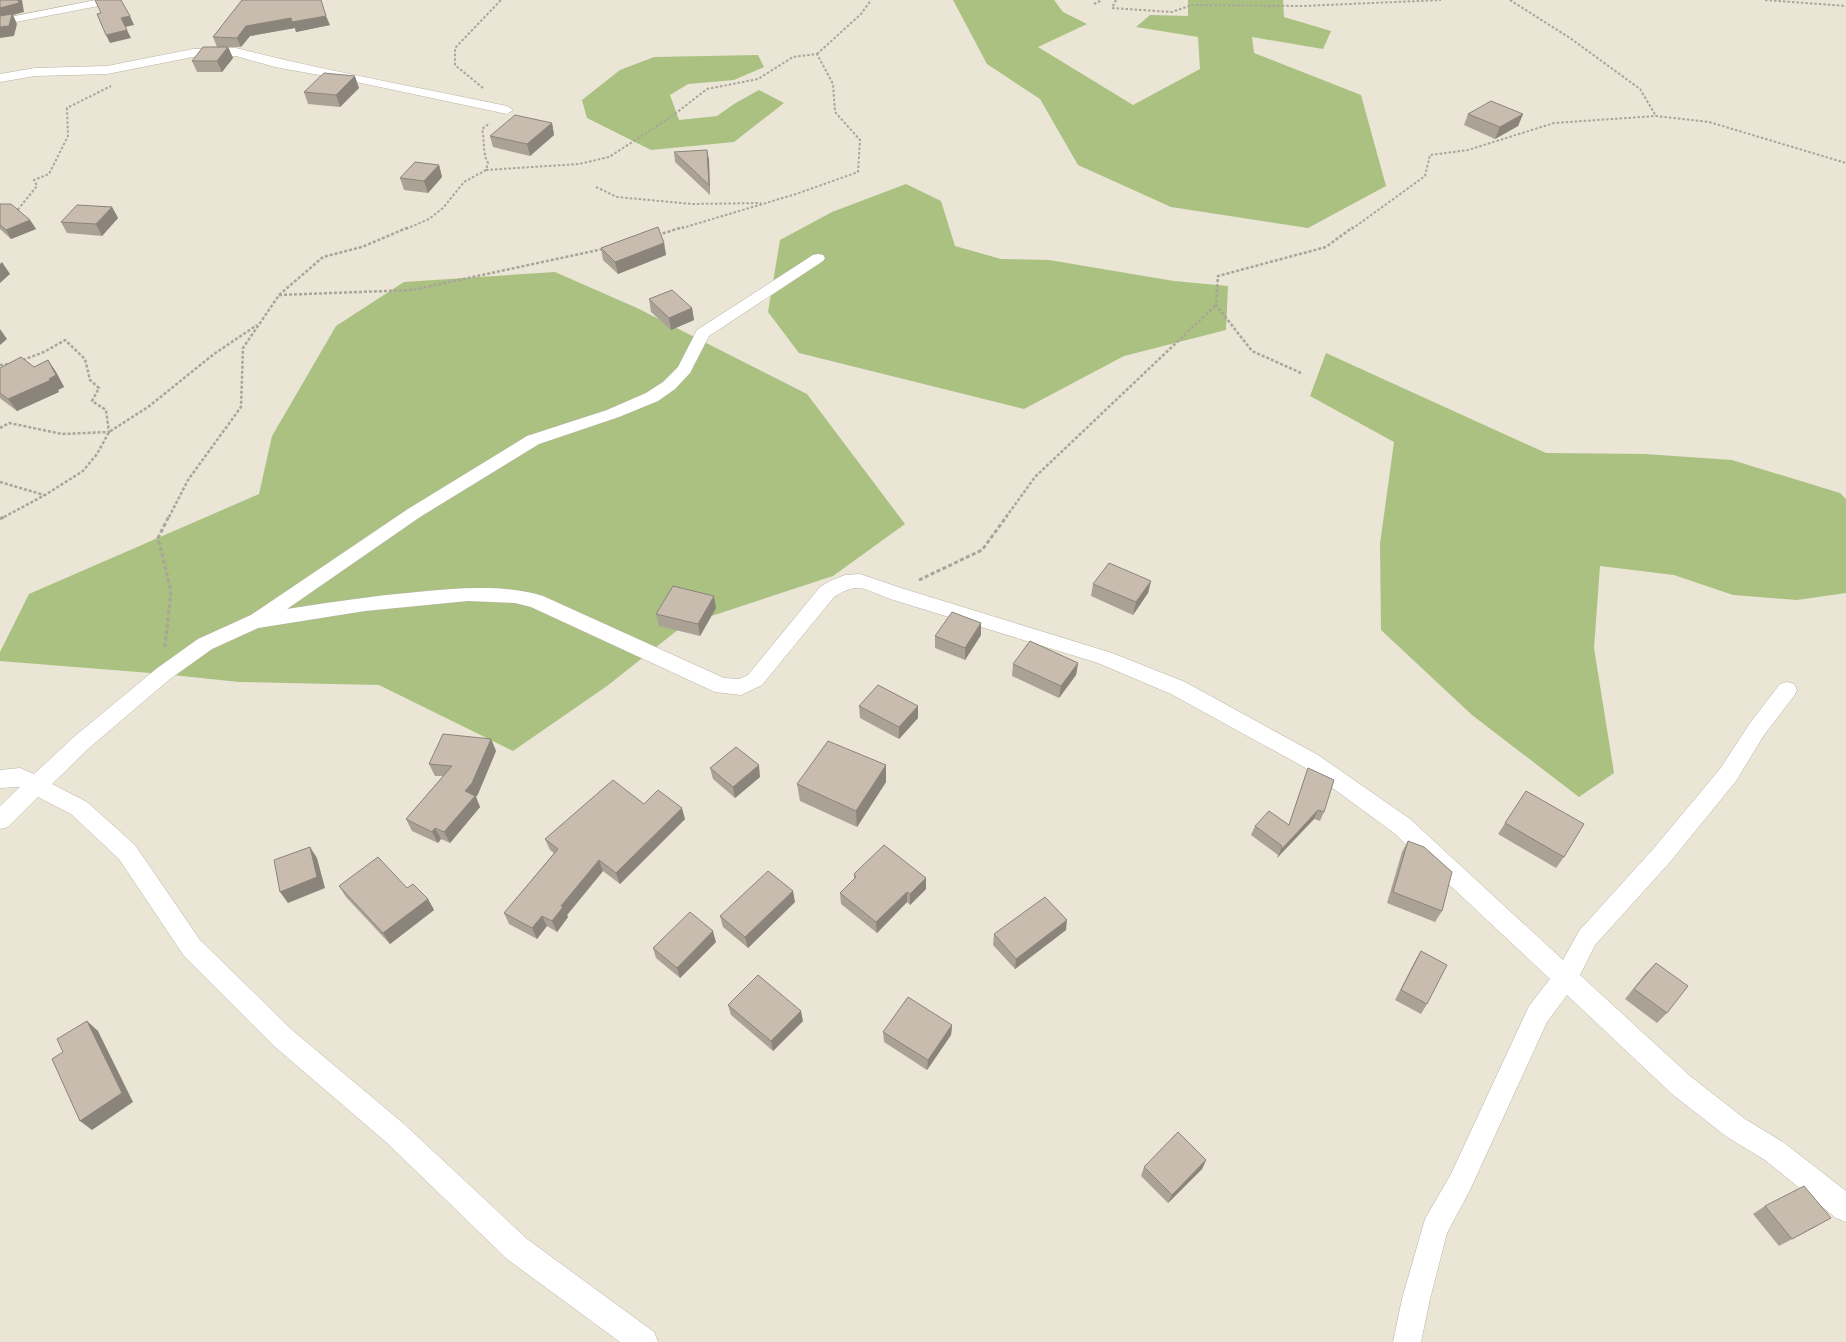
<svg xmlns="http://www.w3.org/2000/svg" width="1846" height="1342" font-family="Spectral,serif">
  <rect width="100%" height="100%" fill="#eae5d5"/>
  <g fill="#aac181">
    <path d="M953,0h101l9,12 24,12 -49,23 95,58 67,-36 -2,-32 -62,-10 14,-12 38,1v-16h95l1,17 47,14 -8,18 -71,-12 2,16 107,42 25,91 -78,42 -137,-21 -93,-42 -38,-66 -53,-35z"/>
    <path d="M758,55l6,12 -30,13 -46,4 -18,11 9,25 38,-4 17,-12 25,-14 25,13 -50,39 -83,8 -64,-32 -5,-18 38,-30 34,-13z"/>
    <path d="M906,184l35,17 14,45 46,13 48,1 125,21 54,5 -2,44 -102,26 -100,53 -225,-56 -31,-41 12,-72 52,-28z"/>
    <path d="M555,272l82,36 170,86 98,130 -72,52 -149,49 -77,61 -94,65 -134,-66 -140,-3 -76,-8 -163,-13v-9l29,-58 230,-100 13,-58 64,-110 68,-44z"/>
    <path d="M1326,353l220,100 99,1 87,6 108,33 6,6v94l-49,7 -64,-5 -59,-20 -74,-9 -6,82 20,125 -35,24 -107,-82 -91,-85 -1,-86 14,-102 -84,-46z"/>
  </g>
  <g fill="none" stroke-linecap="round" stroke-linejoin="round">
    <g stroke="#b8b3a3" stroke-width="1">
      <g id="minor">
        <path d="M96,0h24l-6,3 -114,22v-6z"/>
        <path d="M236,48c89,23 181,39 271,58l6,4 -6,4 -160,-34 -72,-13 -39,-11 -43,1 -86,17 -72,2 -35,6v-8l35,-6 72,-2 86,-17z"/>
        <path d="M818,254l5,1 2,3 -2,3 -114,75 -19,37 -15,16 -17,12 -39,16 -80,27 -119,73 -133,92c43,-7 86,-13 130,-17 42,-4 84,-8 126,4l181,82 15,1 9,-4 72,-88 10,-6 15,-6 15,-1 41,14 211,65 73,29 133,73 92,64 153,141 16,-29 75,-83 66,-79 30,-46 30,-39 7,-2 7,2 3,6 -3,6 -30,39 -28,46 -66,81 -75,83 -15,30 110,101 55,43 38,23 63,49v31l-10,-4 -71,-58 -38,-23 -55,-43 -105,-99 -20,27 -78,170 -22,41 -17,66 -9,43h-28l9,-43 23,-80 26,-45 78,-168 21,-27 -156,-146 -90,-66 -133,-73 -73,-31 -211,-65c-23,-10 -30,-16 -53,-1l-72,88 -21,10 -26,-3 -184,-85 -16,-4 -47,-2 -103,10 -107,17 -46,21 -42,30 -81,69 -37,36 35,18 48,43 65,95 92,90 112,94 123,115 127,93 4,10h-38l-113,-83 -121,-117 -112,-96 -90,-90 -65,-97 -48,-45 -33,-17 -30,30 -8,2v-23l20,-19 -20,1v-18l20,-2 14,6 41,-38 81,-67 42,-30 53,-24 157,-106 119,-73 80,-26 39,-17 17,-11 15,-15 19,-37 116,-75z"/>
      </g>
    </g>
    <g stroke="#a9a598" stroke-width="2" stroke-dasharray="2.5 2" stroke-linecap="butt">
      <path d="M1116,0l-4,8 60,4 20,-7 111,1 138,-6"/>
      <path d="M1510,0l60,38 70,51 16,27"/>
      <path d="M1765,0l81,6"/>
      <path d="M1094,4l8,-4"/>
      <path d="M817,54l44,-40 10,-14"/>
      <path d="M483,88l-28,-23v-17l46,-48"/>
      <path d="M486,170l93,-6 30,-7 62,-40 36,-28 51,-10 35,-22 24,-3 16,30 2,28 25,28 -2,32 -62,22 -117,35"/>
      <path d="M596,187l21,10 75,7 69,-1"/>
      <path d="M15,213l22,-27 -3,-6 15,-6 19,-38 -1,-28 44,-22"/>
      <path d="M406,229l23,-10 14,-11 21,-26 22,-12 2,-7c-6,-11 -3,-22 -6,-34l8,-6"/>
      <path d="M1352,229l73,-53 5,-21 38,-5 86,-27 102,-7 53,6 137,41"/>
    </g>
    <g stroke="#a9a598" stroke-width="2.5" stroke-dasharray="3 2" stroke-linecap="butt">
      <path d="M658,235l25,-8"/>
      <path d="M279,295l133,-5 191,-41"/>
      <path d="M0,365l12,-1"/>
      <path d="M1301,373l-49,-22 -36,-46 2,-29 108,-29 27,-20"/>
      <path d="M0,428l9,-5 53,11 47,-2 -3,-22 -14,-9 7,-13 -9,-8 -5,-21 -20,-19 -21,12 -24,9"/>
      <path d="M0,482l44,13"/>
      <path d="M4,517l41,-22 38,-24 14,-17 12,-22 39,-25 66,-53 43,-29"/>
      <path d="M169,517l19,-37 53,-73 2,-59 36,-53 44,-38 39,-10 47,-20"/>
      <path d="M1006,517l29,-40 181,-172"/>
    </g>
    <g stroke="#a9a598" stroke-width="3" stroke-dasharray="4 2.5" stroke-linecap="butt">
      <path d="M0,519l6,-3"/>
      <path d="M919,580l63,-30 25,-34"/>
      <path d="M165,647l6,-56 -13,-53 11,-22"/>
    </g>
    <use href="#minor" fill="#fff" fill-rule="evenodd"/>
  </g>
  <g fill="#aba296">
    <path d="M242,0l88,25 -34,7 -1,-4 -45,8 -9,11h-13l5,11 -11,14h-25l-5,-11 34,-14h-9l-4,-10z"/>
    <path d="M359,88l-19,19 -32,-3 -4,-12z"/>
    <path d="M1468,114h55l-5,12 -23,13 -31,-14z"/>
    <path d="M552,123l2,12 -24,21 -37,-9 -3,-11z"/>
    <path d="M707,150l2,10 1,35 -35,-33 -1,-10z"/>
    <path d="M439,165l3,12 -14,16 -24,-3 -4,-12z"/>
    <path d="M0,204l30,16 6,9 -25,10 -11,-10z"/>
    <path d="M112,207l6,11 -16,18 -35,-3 -6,-11z"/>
    <path d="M664,243l2,12 -48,19 -15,-14 -2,-12z"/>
    <path d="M649,299l43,9 2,12 -23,10 -20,-18z"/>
    <path d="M48,360l8,12 8,15 -6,3 1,2 -42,19 -16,-12 -1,-1v-30l34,-1z"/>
    <path d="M1151,581l-3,12 -15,22 -42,-19 2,-12z"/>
    <path d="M716,608l-16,28 -41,-10 -3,-12z"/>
    <path d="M981,623v12l-16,25 -30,-12v-12z"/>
    <path d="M1078,663l-2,12 -17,23 -47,-22 1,-12z"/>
    <path d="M859,706h59v12l-19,21 -39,-21z"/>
    <path d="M491,739l5,12 -18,43 -2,3 4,10 -30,36 -9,-4 -3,4 -26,-12 -6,-12 37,-43h-8l-6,-12z"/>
    <path d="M886,765v17l-29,45 -57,-26 -3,-17z"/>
    <path d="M710,768l50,9 -25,21 -22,-19z"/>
    <path d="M1308,768l16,44 -4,9 -6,-2 -37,39 1,-3 -27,-20 4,-9 34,-2z"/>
    <path d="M1526,791l38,66 -8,11 -58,-34z"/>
    <path d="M644,804l41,15 -65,65 -17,-13 -36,44 1,2 -11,15 -10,-6 -10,13 -28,-15 -5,-11 50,-60 -4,-3 -5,-11z"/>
    <path d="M1408,841l34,70 -7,11 -48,-19 15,-51z"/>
    <path d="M854,874l72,4v11l-16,16 -3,-3 -30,31 -36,-29 -1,-11 14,-14z"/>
    <path d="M339,886l68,2 21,11 6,11 -44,34 -44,-47z"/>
    <path d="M795,902l-47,46 -25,-21 -3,-11z"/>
    <path d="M1066,930l-51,39 -22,-24 1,-11z"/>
    <path d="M716,942l-36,36 -24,-20 -3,-10z"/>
    <path d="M1421,951l6,53 -6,10 -26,-14 20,-39z"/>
    <path d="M1656,963l11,50 -10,10 -32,-24 21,-26z"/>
    <path d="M728,1005l75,16 -30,30 -42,-36z"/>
    <path d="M952,1025l-1,10 -24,35 -43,-28 -1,-10z"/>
    <path d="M1206,1160l-4,9 -34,34 -27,-27 3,-9z"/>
    <path d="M1765,1206l52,20 -38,20 -26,-32z"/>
  </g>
  <g fill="#8b847a">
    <path d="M18,0h4l2,12 -11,3 4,9 -3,12 -14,2v-30z"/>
    <path d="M130,16l4,9 -9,2 -4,-9z"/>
    <path d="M326,16l4,9 -34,7 -1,-4 -45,8 -9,11 -4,-9 9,-12 45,-8z"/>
    <path d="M127,30l4,8 -21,5 -4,-8z"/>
    <path d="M228,47l5,11 -11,14 -5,-11z"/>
    <path d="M355,76l4,12 -19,19 -4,-12z"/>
    <path d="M1523,114l-5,12 -23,13 5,-12z"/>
    <path d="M552,123l2,12 -24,21 -3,-12z"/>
    <path d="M707,150l2,10 1,35 -1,-10z"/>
    <path d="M439,165l3,12 -14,16 -4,-12z"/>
    <path d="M112,207l6,11 -16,18 -6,-12z"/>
    <path d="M30,220l6,9 -25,10 -5,-9z"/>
    <path d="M664,243l2,12 -48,19 -3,-12z"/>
    <path d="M2,262l8,12 -10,9v-19z"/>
    <path d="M692,308l2,12 -23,10 -2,-12z"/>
    <path d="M0,329l7,10 -7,6z"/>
    <path d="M48,360l8,12 8,15 -6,3 1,2 -42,19 -9,-12z"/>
    <path d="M1151,581l-3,12 -15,22 3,-13z"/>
    <path d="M714,596l2,12 -16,28 -2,-12z"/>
    <path d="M981,623v12l-16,25v-12z"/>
    <path d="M1078,663l-2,12 -17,23 2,-12z"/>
    <path d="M918,706v12l-19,21v-12z"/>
    <path d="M491,739l5,12 -18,43 -2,3 4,10 -30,36 -6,-11z"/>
    <path d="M759,765l1,12 -25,21 -2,-11z"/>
    <path d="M886,765v17l-29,45 -1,-16z"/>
    <path d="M682,808l3,11 -65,65 -4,-11z"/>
    <path d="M1318,810l-4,9 -37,39 4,-8z"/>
    <path d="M435,828l6,11 -3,4 -6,-11z"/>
    <path d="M310,847l7,11 8,30 -37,15 -8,-11z"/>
    <path d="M599,860l4,11 -36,44 1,2 -11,15 -5,-11 9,-15z"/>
    <path d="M926,878v11l-16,16v-11z"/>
    <path d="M793,891l2,11 -47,46 -3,-11z"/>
    <path d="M907,892v10l-30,31 -1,-11z"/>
    <path d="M428,899l6,11 -44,34 -7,-11z"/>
    <path d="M542,916l5,10 -10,13 -5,-11z"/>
    <path d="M1067,920l-1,10 -51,39 1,-10z"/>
    <path d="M713,931l3,11 -36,36 -3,-10z"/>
    <path d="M801,1011l2,10 -30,30 -2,-10z"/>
    <path d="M87,1021l11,10 35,71 -41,28 -12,-9z"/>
    <path d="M952,1025l-1,10 -24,35 1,-10z"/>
    <path d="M1206,1160l-4,9 -34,34 4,-8z"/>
  </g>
  <g fill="#c7bcae" stroke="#8b847a">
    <path d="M0,0h18l1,3 -19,5z"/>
    <path d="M95,0h26l9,16 -9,2 6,12 -21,5 -9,-21 4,-1z"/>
    <path d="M242,0h79l5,16 -34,6 -1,-4 -45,8 -9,12 -24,-1z"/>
    <path d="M12,14l-3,12 -9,1v-11z"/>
    <path d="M203,47h25l-11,14h-25z"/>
    <path d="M324,73l31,3 -19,19 -32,-3z"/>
    <path d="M1491,101l32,13 -23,13 -32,-13z"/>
    <path d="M515,115l37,8 -25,21 -37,-8z"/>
    <path d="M707,150l2,35 -35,-33z"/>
    <path d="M415,162l24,3 -15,16 -24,-3z"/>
    <path d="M0,204h11l19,16 -24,10 -6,-5z"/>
    <path d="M77,205l35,2 -16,17 -35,-2z"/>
    <path d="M658,227l6,16 -49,19 -14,-14z"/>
    <path d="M672,290l20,18 -23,10 -20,-19z"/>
    <path d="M21,357l13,10 14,-7 8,15 -7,4 2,1 -43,19 -8,-6v-25z"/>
    <path d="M1109,563l42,18 -15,21 -43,-18z"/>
    <path d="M673,586l41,10 -16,28 -42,-10z"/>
    <path d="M952,612l29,11 -16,25 -30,-12z"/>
    <path d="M1030,641l48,22 -17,23 -48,-22z"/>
    <path d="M878,685l40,21 -19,21 -40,-21z"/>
    <path d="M443,734l48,5 -19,44 -7,8 10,5 -31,36 -9,-4 -3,4 -26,-13 46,-53 -23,-2z"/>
    <path d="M828,741l58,24 -30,46 -59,-27z"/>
    <path d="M736,747l23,18 -26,22 -23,-19z"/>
    <path d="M1308,768l26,12 -10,32 -6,-2 -37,40 1,-4 -27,-20 14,-15 20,14z"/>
    <path d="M613,780l31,24 14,-14 24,18 -66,65 -17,-13 -38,46 2,1 -11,14 -10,-5 -10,12 -28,-15 54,-64 -13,-10z"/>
    <path d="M1526,791l58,33 -20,33 -59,-34z"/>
    <path d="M1408,841l16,6 28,25 -10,39 -49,-19z"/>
    <path d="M884,845l42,33 -16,16 -3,-2 -31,30 -36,-29 16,-16 -2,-3z"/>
    <path d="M310,847l7,30 -37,15 -6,-32z"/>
    <path d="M378,857l29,31 6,-4 15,15 -45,34 -44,-47z"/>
    <path d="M768,871l25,20 -48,46 -25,-21z"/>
    <path d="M1045,897l22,23 -51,39 -22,-25z"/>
    <path d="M690,912l23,19 -36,37 -24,-20z"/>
    <path d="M1421,951l26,14 -20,39 -26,-14z"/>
    <path d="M1656,963l32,23 -21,27 -33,-24z"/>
    <path d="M758,975l43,36 -30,30 -43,-36z"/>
    <path d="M908,997l44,28 -24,35 -45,-28z"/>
    <path d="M87,1021l35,72 -42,28 -28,-62 11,-7 -6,-13z"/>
    <path d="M1178,1132l28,28 -34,35 -28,-28z"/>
    <path d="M1804,1186l27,32 -39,21 -27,-33z"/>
  </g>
</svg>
